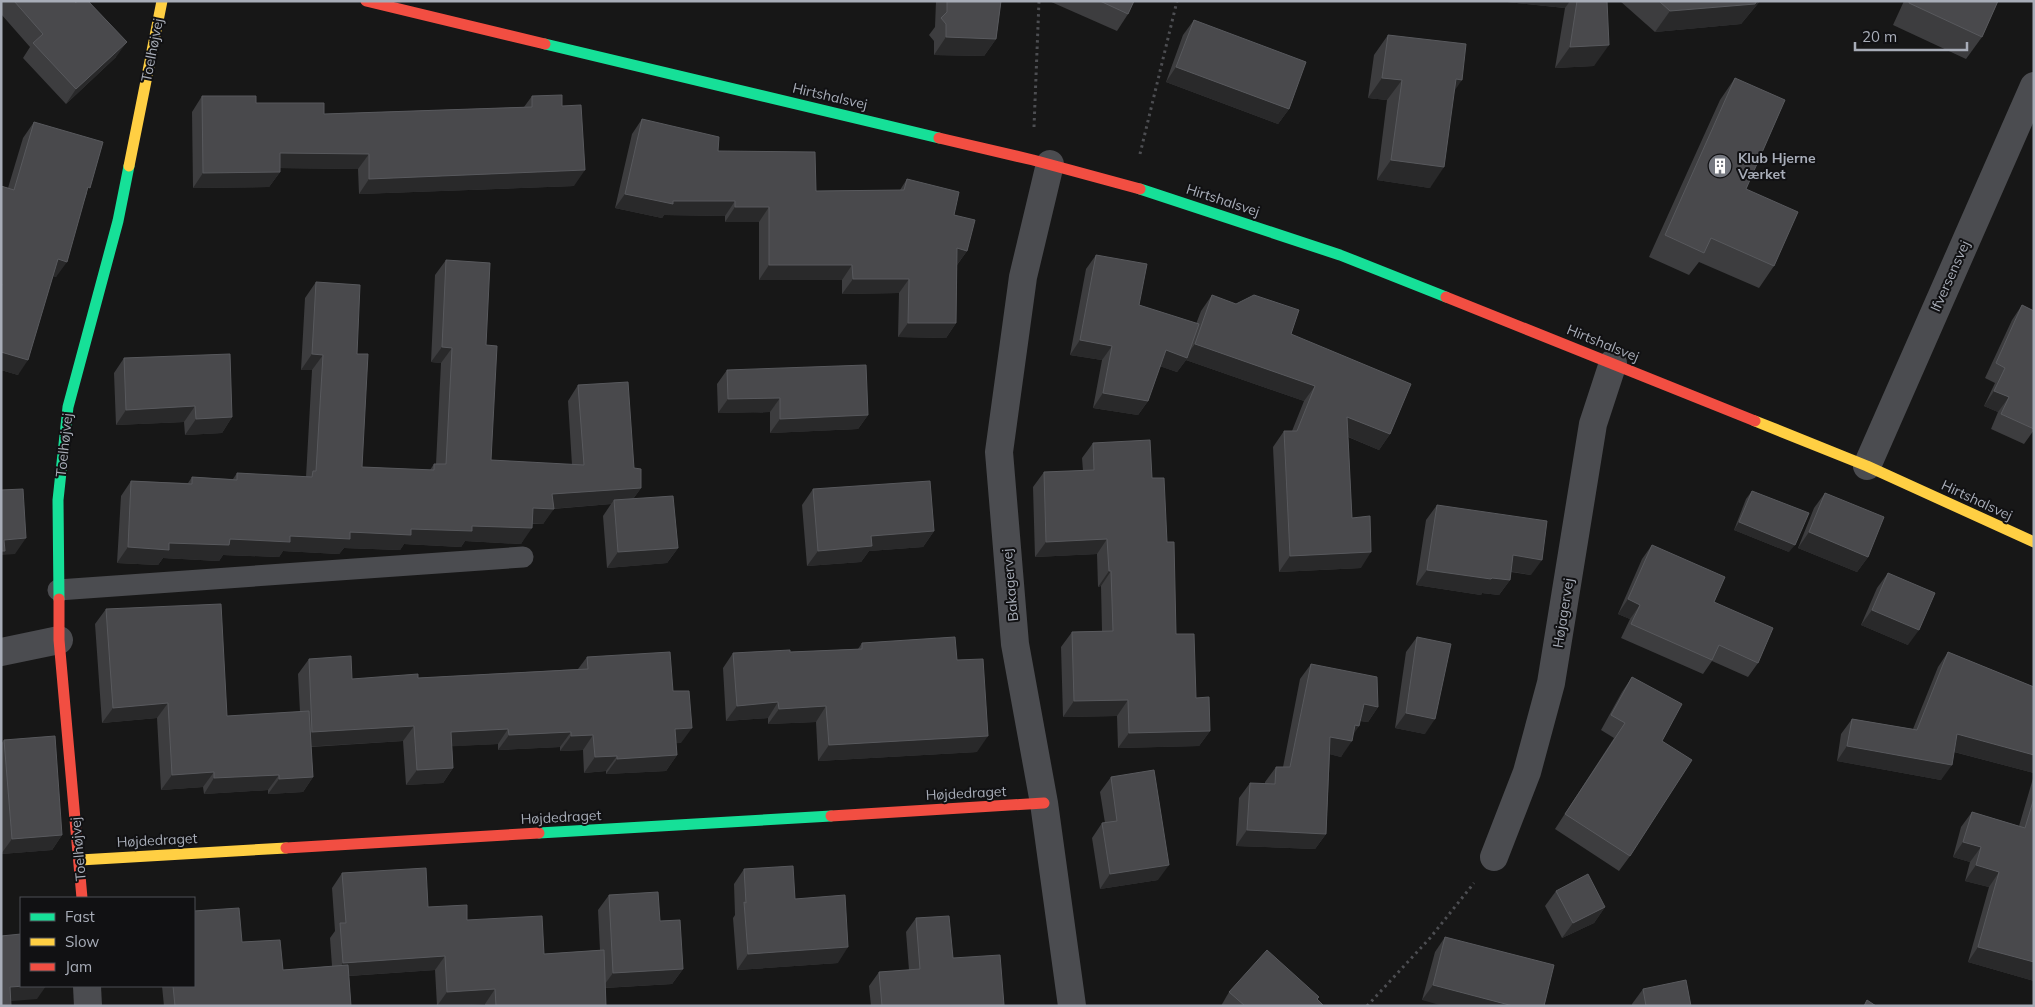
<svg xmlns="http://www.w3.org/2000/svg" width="2035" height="1007" font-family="Mulish,sans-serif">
  <rect width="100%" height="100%" fill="#171717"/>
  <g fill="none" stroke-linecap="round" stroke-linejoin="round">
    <g stroke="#4d4e52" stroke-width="3" stroke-dasharray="2.5 4" stroke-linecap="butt">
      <path d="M1034,127l5,-126"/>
      <path d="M1140,154l37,-153"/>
      <path d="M1367,1006l63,-68 44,-55"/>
    </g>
    <path stroke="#4b4c50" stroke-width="21" d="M58,590l465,-33"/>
    <g stroke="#4b4c50" stroke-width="28">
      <path d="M1050,164l-27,113 -24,175 16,192 29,159 28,203"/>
      <path d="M1867,466l167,-380"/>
      <path d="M1,652l58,-12"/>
      <path d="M1494,857l33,-85 24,-89 42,-259 20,-61"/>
      <path d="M87,986l1,20"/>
    </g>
    <g stroke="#16e098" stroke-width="11">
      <path d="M545,44l394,94"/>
      <path d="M1140,189l200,66 106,42"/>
      <path d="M59,599l-1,-99 10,-93 50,-186 11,-55"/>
      <path d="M539,833l292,-17"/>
    </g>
    <g stroke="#ffcf43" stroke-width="11">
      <path d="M129,166l33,-165"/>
      <path d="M1755,421l112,45 167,76"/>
      <path d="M80,860l206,-12"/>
    </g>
    <g stroke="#f24e42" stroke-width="11">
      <path d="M366,1l179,43"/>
      <path d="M939,138l94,22 107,29"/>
      <path d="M1446,297l309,124"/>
      <path d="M59,599v41l23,258"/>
      <path d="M831,816l213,-13"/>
      <path d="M286,848l253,-15"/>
    </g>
  </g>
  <g fill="#3d3d3f">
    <path d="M1,1h73l42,56 -50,47 -43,-46 7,-11 -29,-33z"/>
    <path d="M936,1h65l-5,38 -12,17 -50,-1v-14l-5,-6 6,-8z"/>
    <path d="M1049,1h85l-6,13 -11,17z"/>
    <path d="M1498,1h109l-13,65 -39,2 10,-60z"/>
    <path d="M1620,1h140l-19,23 -86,8z"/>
    <path d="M1904,1h94l-16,36 -16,22 -73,-34z"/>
    <path d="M1194,20l95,89 -11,15 -112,-42 17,-47z"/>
    <path d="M1388,35l66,56 -24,97 -53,-8 10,-80 -19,-2 6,-43z"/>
    <path d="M1735,78l11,111 28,77 -15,22 -60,-26 -10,13 -40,-18 71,-157z"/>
    <path d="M202,96l122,18 200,-7 8,-11 30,10 12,80 -215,8 -1,-25 -78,-1v4l-11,15 -76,1 -1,-76z"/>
    <path d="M642,119l174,72 84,-1 7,-11 47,36 13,36 -10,14 -1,58 -10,15 -48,-1 1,-44 -57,1v-14h-83v-58h-34v-6l-61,-1 -2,3 -47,-10 17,-74z"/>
    <path d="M34,122l53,71 -31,84 -3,-1 -35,99 -17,-5v-184l7,2 15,-50z"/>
    <path d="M1096,255l43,50 57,19 5,-13 11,-16 79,39 99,100 -11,16 -31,-13 4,81 9,50 -82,4 -6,-125 11,-16h8l12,-30 -118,-41 -9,12 -17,-6 -12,35 -10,14 -45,-7 9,-48 -32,-5 16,-86z"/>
    <path d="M446,260l40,85 5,115 81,5 -4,-64 10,-16 56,83 7,20 -8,11 45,49 -11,15 -60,5 -4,-52 8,-12 -58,5 -10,15h-11l-11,20 -56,-3 -4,6 -57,-3 -4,6 -56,-2 -5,6 -56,-3 -4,6 -56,-2 -4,6 -56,-3 -5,7 -41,-2 4,-67 10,-15 57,2 4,-6 41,2 4,-6 69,4 6,-107h-11l4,-72 11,-16 41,72 5,113 68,3 4,-6h2l5,-101 -10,-1 4,-87z"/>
    <path d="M2022,305l12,6v119l-10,14 -33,-15 7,-17 -14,-6 11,-23 -10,-5 27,-58z"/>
    <path d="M124,358l108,59 -10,16 -37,2 -1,-13 -68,3 -2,-52z"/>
    <path d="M727,370l141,45 -10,14 -88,4v-21l-52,1 -1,-29z"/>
    <path d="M1093,443l59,35 15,64 9,92 20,64 14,33 -11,15 -81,2 -1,-32 -54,1 -2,-70 11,-15 30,-1 -1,-45 -3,1 -1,-33 -62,3 -2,-70 11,-15 39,-1 -1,-13z"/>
    <path d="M813,489l121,42 -11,16 -54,4 -8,11 -54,4 -5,-61z"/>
    <path d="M1752,491l37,61 -55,-22 12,-31z"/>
    <path d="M1825,493l43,64 -11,15 -59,-24 16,-40z"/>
    <path d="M1437,505l94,70 -20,-3 -1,8 -11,15 -17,-2 -1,2 -65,-10 10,-65z"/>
    <path d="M1652,545l62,57 44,61 -10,14 -36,-16 -9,13 -82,-36 9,-19 -12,-5 24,-55z"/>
    <path d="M1888,573l20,72 -47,-20 16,-37z"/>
    <path d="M106,609l121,107 73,-4 -2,-38 11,-15 43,20 66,-1 160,-9 9,-12 86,34 8,52h-5l1,12 -11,16 -60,3v-3l-22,2 -1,-23 -23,1v-4l-62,3v-6l-46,2 1,22 -10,15 -37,2 -3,-44 -92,6 2,30 -10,15 -35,2v-4l-64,4 -1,-7 -42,3 -4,-72 -55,5 -7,-99z"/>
    <path d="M1417,637l8,97 -30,-6 11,-76z"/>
    <path d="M862,643l95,17 20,92 -159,9 -2,-39 -48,2v-6l-42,3 -3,-53 10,-15 57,-1 68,-3z"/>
    <path d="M1948,652l86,35v86l-80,-21 -13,28 -104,-19 4,-27 11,-15 61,10 25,-62z"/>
    <path d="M1311,664l67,43 -10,15 -8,-1 -19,36 -11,-3 -4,80 -11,15 -79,-3 3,-48 11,-15 15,1v-2l11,-15h7l17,-88z"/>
    <path d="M1632,677l30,64 -32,115 -11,15 -64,-42 59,-91 -13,-8 21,-38z"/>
    <path d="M4,740l58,95 -10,15 -51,4v-110z"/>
    <path d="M2034,775v206l-66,-19 21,-75 -24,-6 5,-19 -17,-5 8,-30 11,-15 47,14z"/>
    <path d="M1111,777l47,103 -58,9 -8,-51 10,-15h3l-5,-31z"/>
    <path d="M744,869l51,30 43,64 -101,7 -4,-52 2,-3 -1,-31z"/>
    <path d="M342,873l86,34 39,13 77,34 56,-4 -2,-40 11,-15 51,26 23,48 -11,15 -67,4 1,18h-121v-2l-48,2 -2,-36 -86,6 2,30h-187l-2,-20h32l48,-44 41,28 49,-4 -2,-28 5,-7 -3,-43z"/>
    <path d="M1556,891l49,16 -11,16 -32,15 -17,-32z"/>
    <path d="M916,918l37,40 51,48h-133l-2,-20 10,-14 30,-2 -3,-38z"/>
    <path d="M1445,937l99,69 -122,-6 13,-48z"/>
    <path d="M1643,989l48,17h-59v-2z"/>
    <path d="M1229,992l88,7 7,7h-103z"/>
  </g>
  <g fill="#29292a">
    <path d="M1498,1h72l-5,7z"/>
    <path d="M1757,1h3l-19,23 -86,8 15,-21z"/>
    <path d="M946,37l50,2 -12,17 -50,-1z"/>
    <path d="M127,42l-11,15 -50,47 10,-15z"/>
    <path d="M1609,45l-15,21 -39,2 15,-21z"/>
    <path d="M1176,67l113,42 -11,15 -112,-42z"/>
    <path d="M1382,78l20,2 -15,20 -19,-2z"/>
    <path d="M1456,79l6,1 -14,20z"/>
    <path d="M280,153l89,1 -11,15 -89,-1z"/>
    <path d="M1391,160l53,7 -14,21 -53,-8z"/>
    <path d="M585,170l-11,16 -215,8 10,-15z"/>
    <path d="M280,172l-11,15 -76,1 10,-15z"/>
    <path d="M625,194l110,7 -10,15 -61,-1 -2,3 -47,-10z"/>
    <path d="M735,207h34l-10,15h-34z"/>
    <path d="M957,248l10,3 -11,15z"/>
    <path d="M58,259l9,3 -11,15 -8,-2z"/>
    <path d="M769,265h83l-10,15h-83z"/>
    <path d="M853,279h56l-10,14 -57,1z"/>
    <path d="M908,323h48l-10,15 -48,-1z"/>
    <path d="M1080,340l32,6 -10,14 -32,-5z"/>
    <path d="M1195,344l120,42 -11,15 -118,-41 -9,12 -21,-7 10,-15 19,7z"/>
    <path d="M442,347l10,1 -11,15 -10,-1z"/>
    <path d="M1,352l27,8 -10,15 -17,-5z"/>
    <path d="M312,354l11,1 -11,15h-11z"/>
    <path d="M1994,391l15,6 -11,15 -14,-6z"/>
    <path d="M1103,393l45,8 -10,14 -45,-7z"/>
    <path d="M780,398l-10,14 -52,1 10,-14z"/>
    <path d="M195,406l-11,16 -68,3 10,-15z"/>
    <path d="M868,415l-10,14 -88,4 10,-14z"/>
    <path d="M232,417l-10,16 -37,2 11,-16z"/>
    <path d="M1347,417l43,17 -11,16 -42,-18z"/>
    <path d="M641,488l-11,15 -16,-3 -3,4 -62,5h5l-11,15 -21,-1 11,-15 19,-14z"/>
    <path d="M1739,522l56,23 -6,7 -55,-22z"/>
    <path d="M472,526l60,2 -11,16 -56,-3 -4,6 -57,-3 -4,6 -56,-2 -5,6 -56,-3 -4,6 -56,-2 -4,6 -56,-3 -5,7 -41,-2 11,-16 41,-4z"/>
    <path d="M934,531l-11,16 -54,4 -8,11 -54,4 11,-15 53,-15z"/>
    <path d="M1809,532l59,25 -11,15 -59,-24z"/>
    <path d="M26,538l-11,16 -13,1 -1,1v-12l3,-4z"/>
    <path d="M1107,539l-10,15 -62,3 11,-15z"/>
    <path d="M678,548l-11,15 -60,5 11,-16z"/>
    <path d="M1371,552l-10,16 -82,4 11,-16z"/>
    <path d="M1513,555l29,5 -11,15 -28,-5z"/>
    <path d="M1427,570l83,10 -11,15 -17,-2 -1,2 -65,-10z"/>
    <path d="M1109,571h2l-10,15 -3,1z"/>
    <path d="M1628,599l12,6 -10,14 -12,-5z"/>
    <path d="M1872,610l47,20 -11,15 -47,-20z"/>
    <path d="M1128,700l-11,16 -54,1 11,-16z"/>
    <path d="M778,702l-10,16 -42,3 11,-15z"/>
    <path d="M168,703l-11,15 -55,5 11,-15z"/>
    <path d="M1364,704l14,3 -10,15 -15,-2z"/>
    <path d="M826,706l-10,16 -48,2 11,-15z"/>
    <path d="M1406,713l29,6 -10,15 -30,-6z"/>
    <path d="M1355,725l4,1 -10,15h3l-11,16 -21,-5 10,-15z"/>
    <path d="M414,726l-11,15 -101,6 10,-15z"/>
    <path d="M692,728l-11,15 -17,1 11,-15z"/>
    <path d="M508,729l-10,15 -58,3 11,-15z"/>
    <path d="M1210,731l-11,15 -81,2 11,-15z"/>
    <path d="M571,732l-11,15 -62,3 11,-15z"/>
    <path d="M1957,734l77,21v18l-87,-23z"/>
    <path d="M593,735l-10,15 -23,1 11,-15z"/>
    <path d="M988,736l-11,16 -159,9 11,-16z"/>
    <path d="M1847,746l105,19 -11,15 -104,-19z"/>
    <path d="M677,755l-11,16 -60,3 11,-15z"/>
    <path d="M617,756l-11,15 -22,2 11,-16z"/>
    <path d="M453,768l-10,15 -37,2 11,-15z"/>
    <path d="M214,772l-11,15 -42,3 11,-15z"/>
    <path d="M279,775l-11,15 -64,4 10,-16z"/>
    <path d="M313,777l-10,15 -35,2 11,-15z"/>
    <path d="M1247,830l79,4 -11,15 -79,-3z"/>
    <path d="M62,835l-10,15 -51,4 11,-15z"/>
    <path d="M1963,842l18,5 -11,15 -17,-5z"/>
    <path d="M1169,865l-11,15 -58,9 10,-15z"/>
    <path d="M1976,865l23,7 -10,15 -24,-6z"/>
    <path d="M1605,907l-11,16 -32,15 11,-15z"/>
    <path d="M848,947l-10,16 -101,7 11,-16z"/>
    <path d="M1978,947l56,15v19l-66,-19z"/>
    <path d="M445,956l-10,14 -103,7 11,-14z"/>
    <path d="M683,969l-11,15 -70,4 11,-15z"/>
    <path d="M1433,985l80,21h-70l-21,-6z"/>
    <path d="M25,986h21l-9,13 -36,3 9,-15z"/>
    <path d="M495,989l-10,15 -48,2 10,-14z"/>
  </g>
  <g fill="#49494c" stroke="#58595d">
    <path d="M14,1h60l2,2 1,-2h11l39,41 -51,47 -43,-46 10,-9z"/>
    <path d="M947,1h54l-5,38 -50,-2v-13l-5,-6 6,-6z"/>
    <path d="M1100,1h34l-6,13z"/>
    <path d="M1577,1h30l2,44 -39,2z"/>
    <path d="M1659,1h98l-2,3 -85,7z"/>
    <path d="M1909,1h89l-16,36 -73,-34z"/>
    <path d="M1194,20l112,42 -17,47 -113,-42z"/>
    <path d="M1388,35l78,9 -4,36 -6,-1 -12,88 -53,-7 11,-80 -20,-2z"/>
    <path d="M1735,78l50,22 -39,89 52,23 -24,54 -63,-28 -7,15 -39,-18z"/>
    <path d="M562,95v11l19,-1 4,65 -216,9v-25l-89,-1v19l-77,1 -1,-77h54v7h68v11l208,-7v-11z"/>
    <path d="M642,119l77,18 -1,14 97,1 1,39 88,-1 3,-11 52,13 -5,23 21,5 -8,31 -10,-3 -1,75h-48l1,-44h-56l-1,-14h-83v-58h-34v-6h-62v3l-48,-10z"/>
    <path d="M34,122l69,20 -13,46 -2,-1 -21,75 -9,-3 -30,101 -27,-8v-64l1,-4h-1v-98l13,4z"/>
    <path d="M1096,255l51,9 -8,41 60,19 -12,34 -21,-8 -18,51 -45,-8 9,-47 -32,-6z"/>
    <path d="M446,260l44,3 -4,82 11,1 -6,114 93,5 -6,-80 50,-3 6,86 7,1v19l-89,6 2,15 -21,-1 -1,20 -60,-2v5l-61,-2v6l-61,-3v7l-60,-3v6l-60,-3 -1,6 -60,-2v7l-41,-3 3,-66 61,3v-7l45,3v-7l75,4 1,-6h3l7,-116 -11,-1 4,-72 44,3 -3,69h11l-6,113 72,3v-6h12l6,-116 -10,-1z"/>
    <path d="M1212,295l24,9 18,-9 45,15 -8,24 120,50 -21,50 -43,-17 5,101 18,-2 1,36 -81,4 -6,-125h13l18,-45 -120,-42z"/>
    <path d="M2022,305l12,6v118l-33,-15 8,-17 -15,-6 11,-23 -9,-5z"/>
    <path d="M230,354l2,63 -36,2 -1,-13 -69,4 -2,-52z"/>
    <path d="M866,365l2,50 -88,4v-21l-52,1 -1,-29z"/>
    <path d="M1150,440l2,38h12l3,64h7l2,92h18l2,64 13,-1 1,34 -81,2 -1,-33 -54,1 -2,-69 41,-1 -2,-60h-2l-2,-32 -61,3 -2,-70 50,-2 -1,-27z"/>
    <path d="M930,481l4,50 -63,5 1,10 -54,5 -5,-62z"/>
    <path d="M23,489l3,49 -22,2 1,11h-4v-61z"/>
    <path d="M1752,491l57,22 -14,32 -56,-23z"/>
    <path d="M1825,493l59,24 -16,40 -59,-25z"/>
    <path d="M673,496l5,52 -60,4 -4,-52z"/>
    <path d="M1437,505l110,16 -5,39 -29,-5 -3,25 -18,-2 -1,1 -64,-9z"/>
    <path d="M1652,545l73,32 -11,25 59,26 -15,35 -39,-18 -7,15 -81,-36 9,-19 -12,-6z"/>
    <path d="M1888,573l47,20 -16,37 -47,-20z"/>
    <path d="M221,604l6,112 82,-5 4,66 -34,2v-4l-65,3v-6l-42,3 -4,-72 -55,5 -7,-99z"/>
    <path d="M955,637l2,23 26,-1 5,77 -159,9 -3,-39 -47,3 -1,-7 -41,4 -4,-53 57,-3v2l72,-3v-6z"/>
    <path d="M1417,637l34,7 -16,75 -29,-6z"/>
    <path d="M670,652l3,39h16l3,37 -17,1 2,26 -60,4v-3l-22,1 -2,-22 -22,1v-4l-62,3 -1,-6 -57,3 2,36 -36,2 -3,-44 -102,6 -3,-73 42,-3 1,23 66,-5v4l170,-9 -1,-12z"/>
    <path d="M1948,652l86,35v68l-77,-21 -5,31 -105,-19 5,-27 65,11z"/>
    <path d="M1311,664l66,13 1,30 -14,-3 -5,22 -4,-1 -3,16 -22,-4 -4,97 -79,-4 3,-47 25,1 1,-17h14z"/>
    <path d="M1632,677l50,27 -20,37 30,19 -62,96 -65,-42 60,-91 -14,-8z"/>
    <path d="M55,736l7,99 -50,4 -8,-99z"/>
    <path d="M1154,770l15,95 -59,9 -8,-51 15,-2 -6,-44z"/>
    <path d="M2034,798v164l-56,-15 21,-75 -23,-7 5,-18 -18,-5 9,-30 53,16z"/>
    <path d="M793,866l2,33 50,-4 3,52 -100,7 -4,-52 2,1 -2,-34z"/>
    <path d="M426,868l2,39 39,-2v15l75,-4 2,38 60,-4 2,56h-110l-1,-17 -48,3 -2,-36 -102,7 -3,-40h6l-4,-50z"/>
    <path d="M1588,874l17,33 -32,16 -17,-32z"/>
    <path d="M658,892l2,29 20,-1 3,49 -70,4 -4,-78z"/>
    <path d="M239,908l3,34 38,-2 3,30 65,-5 3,41h-176l-2,-20h21v-75z"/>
    <path d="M949,916l4,42 47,-3 4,50 -122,1 -3,-34 41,-3 -4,-51z"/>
    <path d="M21,934v52h4l-15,1 1,19h-10v-70z"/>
    <path d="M1445,937l109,28 -10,41h-31l-80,-21z"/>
    <path d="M1267,950l52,47 -2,2 7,7h-79l-16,-14z"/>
    <path d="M1686,980l5,26h-45l-3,-17z"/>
    <path d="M1867,1000l9,6h-12z"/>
  </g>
  <defs>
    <g id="building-disc" transform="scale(1.25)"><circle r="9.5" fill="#757880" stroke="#111113"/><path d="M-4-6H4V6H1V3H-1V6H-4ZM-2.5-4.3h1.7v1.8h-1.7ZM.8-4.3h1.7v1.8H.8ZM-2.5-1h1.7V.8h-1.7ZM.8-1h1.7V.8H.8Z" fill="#fff"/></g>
  </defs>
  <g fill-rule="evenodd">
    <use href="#building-disc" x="1720" y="166"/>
  </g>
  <g text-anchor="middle" stroke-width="4" stroke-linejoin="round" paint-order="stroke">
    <g font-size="14" fill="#a8adb8" stroke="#111113">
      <text transform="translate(152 50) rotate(-79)" y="5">Toelhøjvej</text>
      <text transform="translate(830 96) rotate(13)" y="5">Hirtshalsvej</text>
      <text transform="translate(1223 200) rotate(18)" y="5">Hirtshalsvej</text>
      <text transform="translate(1950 276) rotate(-66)" y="5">Ifversensvej</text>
      <text transform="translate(1603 343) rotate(22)" y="5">Hirtshalsvej</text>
      <text transform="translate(64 445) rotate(-84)" y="5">Toelhøjvej</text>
      <text transform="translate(1977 500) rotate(25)" y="5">Hirtshalsvej</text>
      <text transform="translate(1010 585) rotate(-95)" y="5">Bakagervej</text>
      <text transform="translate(1563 613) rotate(-81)" y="5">Højagervej</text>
      <text transform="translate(966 793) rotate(-3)" y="5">Højdedraget</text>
      <text transform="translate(561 817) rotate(-3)" y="5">Højdedraget</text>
      <text transform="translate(157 840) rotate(-3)" y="5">Højdedraget</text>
      <text transform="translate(78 849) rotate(-95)" y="5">Toelhøjvej</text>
    </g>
    <g font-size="14" font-weight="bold" fill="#a8adb8" stroke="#111113" text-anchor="start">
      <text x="1738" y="163">Klub Hjerne<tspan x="1738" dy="16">Værket</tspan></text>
    </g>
  </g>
  <rect width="2035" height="1007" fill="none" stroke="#a8adb8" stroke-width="5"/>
  <rect x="20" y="897" width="175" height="90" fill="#111113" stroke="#4d4f55"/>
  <rect x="30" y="913" width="25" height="8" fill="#16e098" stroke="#4d4f55"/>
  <text x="65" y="922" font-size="15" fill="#a8adb8">Fast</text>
  <rect x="30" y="938" width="25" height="8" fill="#ffcf43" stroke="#4d4f55"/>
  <text x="65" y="947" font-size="15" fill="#a8adb8">Slow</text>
  <rect x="30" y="963" width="25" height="8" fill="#f24e42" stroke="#4d4f55"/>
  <text x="65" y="972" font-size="15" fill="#a8adb8">Jam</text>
  <path d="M1855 42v8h112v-8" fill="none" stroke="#a8adb8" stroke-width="2.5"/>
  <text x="1862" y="42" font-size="15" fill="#a8adb8" stroke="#111113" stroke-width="4" paint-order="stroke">20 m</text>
</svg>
